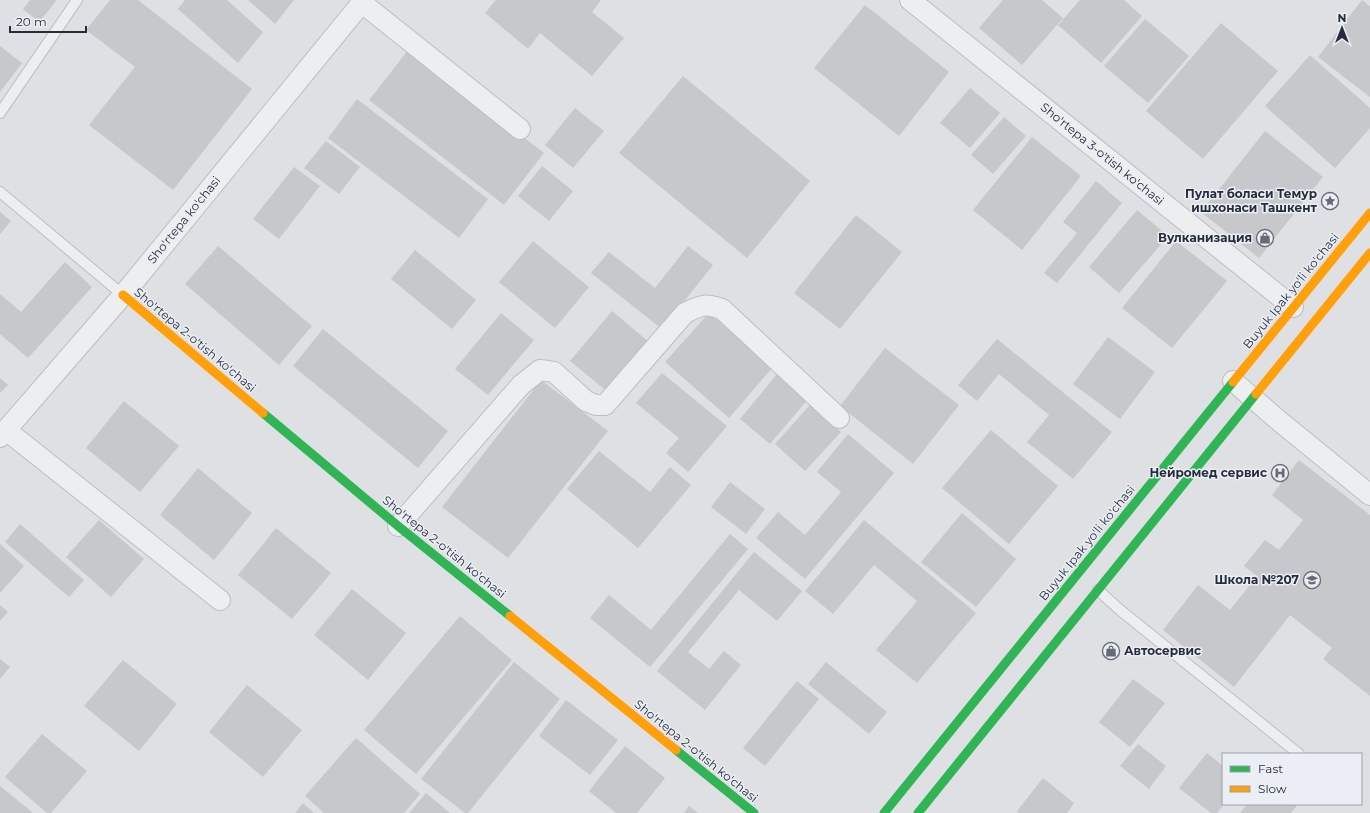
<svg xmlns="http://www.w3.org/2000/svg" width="1370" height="813" font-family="Montserrat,sans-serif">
  <rect width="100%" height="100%" fill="#dee0e3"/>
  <g fill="#c6c8cc">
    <path d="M30,0h27l-18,22 -16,-13z"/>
    <path d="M110,0h28l114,89 -79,101 -84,-65 46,-58 -49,-37z"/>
    <path d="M185,0h42l36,32 -25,31 -60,-54z"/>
    <path d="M248,0h46l-19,24z"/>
    <path d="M496,0h105l-9,12 32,26 -32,38 -52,-43 -12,16 -43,-36z"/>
    <path d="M1003,0h39l21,18 -41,47 -43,-37z"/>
    <path d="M1080,0h44l18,16 -41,47 -43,-38z"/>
    <path d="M1362,0l8,6v91l-52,-40z"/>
    <path d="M865,5l84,67 -50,64 -85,-68z"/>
    <path d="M1145,19l44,37 -41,47 -44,-37z"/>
    <path d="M1221,23l57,48 -75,88 -57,-48z"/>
    <path d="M0,46l22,17 -22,29z"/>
    <path d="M409,49l135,104 -40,52 -135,-105z"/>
    <path d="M1310,55l60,53v20l-35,40 -70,-62z"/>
    <path d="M683,76l127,105 -63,77 -128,-105z"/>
    <path d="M970,88l30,25 -30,35 -30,-25z"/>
    <path d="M357,99l131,100 -29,39 -131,-100z"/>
    <path d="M575,108l29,23 -31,37 -28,-23z"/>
    <path d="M1004,117l22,19 -33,38 -22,-19z"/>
    <path d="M1265,131l58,46 -64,81 -58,-46z"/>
    <path d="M1032,137l49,39 -59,74 -49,-40z"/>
    <path d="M326,141l34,26 -21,27 -35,-26z"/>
    <path d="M542,166l31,25 -24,30 -31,-25z"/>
    <path d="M294,167l26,19 -41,53 -26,-20z"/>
    <path d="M1096,181l26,22 -65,80 -13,-10 33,-40 -14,-11z"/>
    <path d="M1137,210l31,26 -49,57 -30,-26z"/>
    <path d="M0,212l11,9 -11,13z"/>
    <path d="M856,215l46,37 -62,77 -46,-36z"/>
    <path d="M533,241l56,46 -34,41 -56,-46z"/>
    <path d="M1176,241l51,40 -55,67 -50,-40z"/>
    <path d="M218,246l94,80 -33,39 -94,-81z"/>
    <path d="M688,246l25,19 -51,64 -71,-56 18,-21 46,36z"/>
    <path d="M415,250l61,50 -24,29 -61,-50z"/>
    <path d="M65,262l27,25 -64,71 -28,-24v-40l21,18z"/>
    <path d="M612,311l38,32 -41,50 -39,-32z"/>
    <path d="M501,313l33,27 -46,55 -33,-26z"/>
    <path d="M709,313l63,55 -43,50 -64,-56z"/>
    <path d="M323,329l125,102 -30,37 -125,-102z"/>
    <path d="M1108,337l47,35 -35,47 -47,-35z"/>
    <path d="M997,339l115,93 -39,47 -46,-37 22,-27 -50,-41 -22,27 -19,-16z"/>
    <path d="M885,348l74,57 -46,59 -73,-58z"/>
    <path d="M662,373l65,53 -39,46 -22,-19 13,-15 -43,-35z"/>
    <path d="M778,373l31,25 -39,46 -30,-25z"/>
    <path d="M0,378l8,7 -8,8z"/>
    <path d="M541,380l67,51 -100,127 -66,-51z"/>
    <path d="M124,401l55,45 -39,46 -54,-44z"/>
    <path d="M810,405l31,27 -36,39 -30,-27z"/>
    <path d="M991,430l67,56 -49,58 -67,-56z"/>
    <path d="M848,434l46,39 -89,106 -49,-41 22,-26 27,23 36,-43 -24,-20z"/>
    <path d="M599,451l51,41 20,-25 21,18 -53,63 -71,-59z"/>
    <path d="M1299,460l71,55v181l-47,-37 9,-11 -42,-33 -56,72 -71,-57 35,-45 32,25 27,-34 -13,-10 21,-26 14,10 24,-30 -31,-25z"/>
    <path d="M198,468l54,45 -38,47 -54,-45z"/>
    <path d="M730,482l35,27 -19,25 -35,-27z"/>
    <path d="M962,513l54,46 -40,48 -55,-45z"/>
    <path d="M99,520l45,39 -33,38 -45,-40z"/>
    <path d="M864,520l112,93 -59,70 -41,-33 41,-49 -43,-36 -41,49 -28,-23z"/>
    <path d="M20,524l64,56 -15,17 -64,-55z"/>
    <path d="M276,528l55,45 -39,46 -54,-44z"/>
    <path d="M730,534l18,15 -98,118 -60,-49 19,-23 42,35z"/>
    <path d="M0,544l24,22 -24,27z"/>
    <path d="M754,552l48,39 -25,30 -38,-31 -51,62 21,17 15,-18 17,14 -36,45 -48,-39z"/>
    <path d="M352,589l54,44 -38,47 -54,-45z"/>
    <path d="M0,605l8,7 -8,9z"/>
    <path d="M460,616l52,44 -96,114 -52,-44z"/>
    <path d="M0,659l10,8 -10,12z"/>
    <path d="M123,660l54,44 -38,47 -55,-45z"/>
    <path d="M514,662l46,37 -92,114h-3l-44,-34z"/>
    <path d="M826,662l61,50 -18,22 -61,-50z"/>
    <path d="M1133,679l32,24 -35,44 -31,-25z"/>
    <path d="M797,681l22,18 -54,67 -22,-18z"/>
    <path d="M247,685l55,45 -39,47 -54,-45z"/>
    <path d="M566,700l52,40 -28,35 -51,-39z"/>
    <path d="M42,734l45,37 -36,42h-4l-42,-36z"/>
    <path d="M356,738l64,56 -16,19h-80l-19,-17z"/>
    <path d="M1138,744l28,22 -17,23 -29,-23z"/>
    <path d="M625,746l40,32 -28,35h-21l-27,-22z"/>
    <path d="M1207,753l16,13v38h1l-7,9h-6l-32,-25z"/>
    <path d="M1043,778l31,25 -7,10h-48l-2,-2z"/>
    <path d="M0,786l32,26v1h-32z"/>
    <path d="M426,793l24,20h-41z"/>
    <path d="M303,803l11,10h-19z"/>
    <path d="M1247,804h51l-7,9h-51z"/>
    <path d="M689,806l9,7h-14z"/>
  </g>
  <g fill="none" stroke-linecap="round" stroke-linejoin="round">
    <g stroke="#bcbec1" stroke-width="12">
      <g id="lane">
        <path d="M0,113l77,-113"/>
        <path d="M0,192l123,103"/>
        <path d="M1098,590l22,20 179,144"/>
      </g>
    </g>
    <g stroke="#bcbec1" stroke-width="22">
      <g id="street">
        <path d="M910,0l383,307"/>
        <path d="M362,3l158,126"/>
        <path d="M1233,381l45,39 92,75"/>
        <path d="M6,430l214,170"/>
        <path d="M0,437l123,-142 241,-295"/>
        <path d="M398,526l123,-141 19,-15 14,2 32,29 10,4h9l80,-92c17,-8 19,-10 37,-4l117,109"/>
      </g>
    </g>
    <use href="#lane" stroke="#edeef0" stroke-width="10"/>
    <use href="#street" stroke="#edeef0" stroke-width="20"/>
    <g stroke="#30b455" stroke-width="9">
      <path d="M263,413l135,113 112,90"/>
      <path d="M676,750l78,63"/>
      <path d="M884,813l349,-431"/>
      <path d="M918,813l338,-419"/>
    </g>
    <g stroke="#ff9f0a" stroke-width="9">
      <path d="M123,295l140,118"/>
      <path d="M1233,382l137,-169"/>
      <path d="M1256,394l114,-141"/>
      <path d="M510,616l166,134"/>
    </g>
  </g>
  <defs>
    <g id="sight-ring" transform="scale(0.9)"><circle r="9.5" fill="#ebeef4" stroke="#666c76" stroke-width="1.5"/><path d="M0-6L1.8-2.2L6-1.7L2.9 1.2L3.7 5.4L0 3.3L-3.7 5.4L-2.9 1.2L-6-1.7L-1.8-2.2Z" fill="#666c76"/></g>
    <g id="shop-ring" transform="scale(0.9)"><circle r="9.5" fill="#ebeef4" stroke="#666c76" stroke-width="1.5"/><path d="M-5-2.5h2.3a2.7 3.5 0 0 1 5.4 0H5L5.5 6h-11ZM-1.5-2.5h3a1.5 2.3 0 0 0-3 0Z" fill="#666c76"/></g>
    <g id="hospital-ring" transform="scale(0.9)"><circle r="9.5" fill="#ebeef4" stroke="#666c76" stroke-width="1.5"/><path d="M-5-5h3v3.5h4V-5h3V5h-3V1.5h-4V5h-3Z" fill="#666c76"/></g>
    <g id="school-ring" transform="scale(0.9)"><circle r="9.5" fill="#ebeef4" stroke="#666c76" stroke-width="1.5"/><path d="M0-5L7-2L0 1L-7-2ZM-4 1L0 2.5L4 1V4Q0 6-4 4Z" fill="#666c76"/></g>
  </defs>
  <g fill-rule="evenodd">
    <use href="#sight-ring" x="1330" y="201"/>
    <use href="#shop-ring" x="1265" y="238"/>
    <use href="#hospital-ring" x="1280" y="473"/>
    <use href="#school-ring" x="1312" y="580"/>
    <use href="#shop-ring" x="1111" y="651"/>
  </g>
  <g text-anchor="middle" stroke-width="3" stroke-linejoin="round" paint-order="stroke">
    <g font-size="12" fill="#252d3c" stroke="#ebeef4">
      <text transform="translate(1102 154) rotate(39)" y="4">Sho'rtepa 3-o'tish ko'chasi</text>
      <text transform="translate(184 220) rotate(-51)" y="4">Sho'rtepa ko'chasi</text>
      <text transform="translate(1291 291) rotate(-51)" y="4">Buyuk Ipak yo'li ko'chasi</text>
      <text transform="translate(195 340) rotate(40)" y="4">Sho'rtepa 2-o'tish ko'chasi</text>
      <text transform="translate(1087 543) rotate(-51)" y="4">Buyuk Ipak yo'li ko'chasi</text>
      <text transform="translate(444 547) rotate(39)" y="4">Sho'rtepa 2-o'tish ko'chasi</text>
      <text transform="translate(696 751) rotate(39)" y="4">Sho'rtepa 2-o'tish ko'chasi</text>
    </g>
    <g font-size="12" font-weight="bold" fill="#252d3c" stroke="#ebeef4" text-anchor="end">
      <text x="1317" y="198">Пулат боласи Темур<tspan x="1317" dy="14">ишхонаси Ташкент</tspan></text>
      <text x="1252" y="242">Вулканизация</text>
      <text x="1267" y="477">Нейромед сервис</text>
      <text x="1299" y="584">Школа №207</text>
      <text x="1124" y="655" text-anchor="start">Автосервис</text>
    </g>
  </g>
  <rect x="1222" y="753" width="140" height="52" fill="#ebeef4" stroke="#9ca1aa"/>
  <rect x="1230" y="766" width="20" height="6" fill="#30b455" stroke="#9ca1aa"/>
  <text x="1258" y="773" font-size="12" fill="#252d3c">Fast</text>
  <rect x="1230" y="786" width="20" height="6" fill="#ff9f0a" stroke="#9ca1aa"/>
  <text x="1258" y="793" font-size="12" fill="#252d3c">Slow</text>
  <g transform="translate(1342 28)" stroke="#ebeef4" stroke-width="3" paint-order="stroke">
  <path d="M0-3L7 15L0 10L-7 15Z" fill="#252d3c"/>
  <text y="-6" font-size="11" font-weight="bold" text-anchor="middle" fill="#252d3c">N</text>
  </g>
  <path d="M10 26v6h76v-6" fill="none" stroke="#252d3c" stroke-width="2"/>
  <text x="16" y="26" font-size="12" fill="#252d3c" stroke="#ebeef4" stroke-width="3" paint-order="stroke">20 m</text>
</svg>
